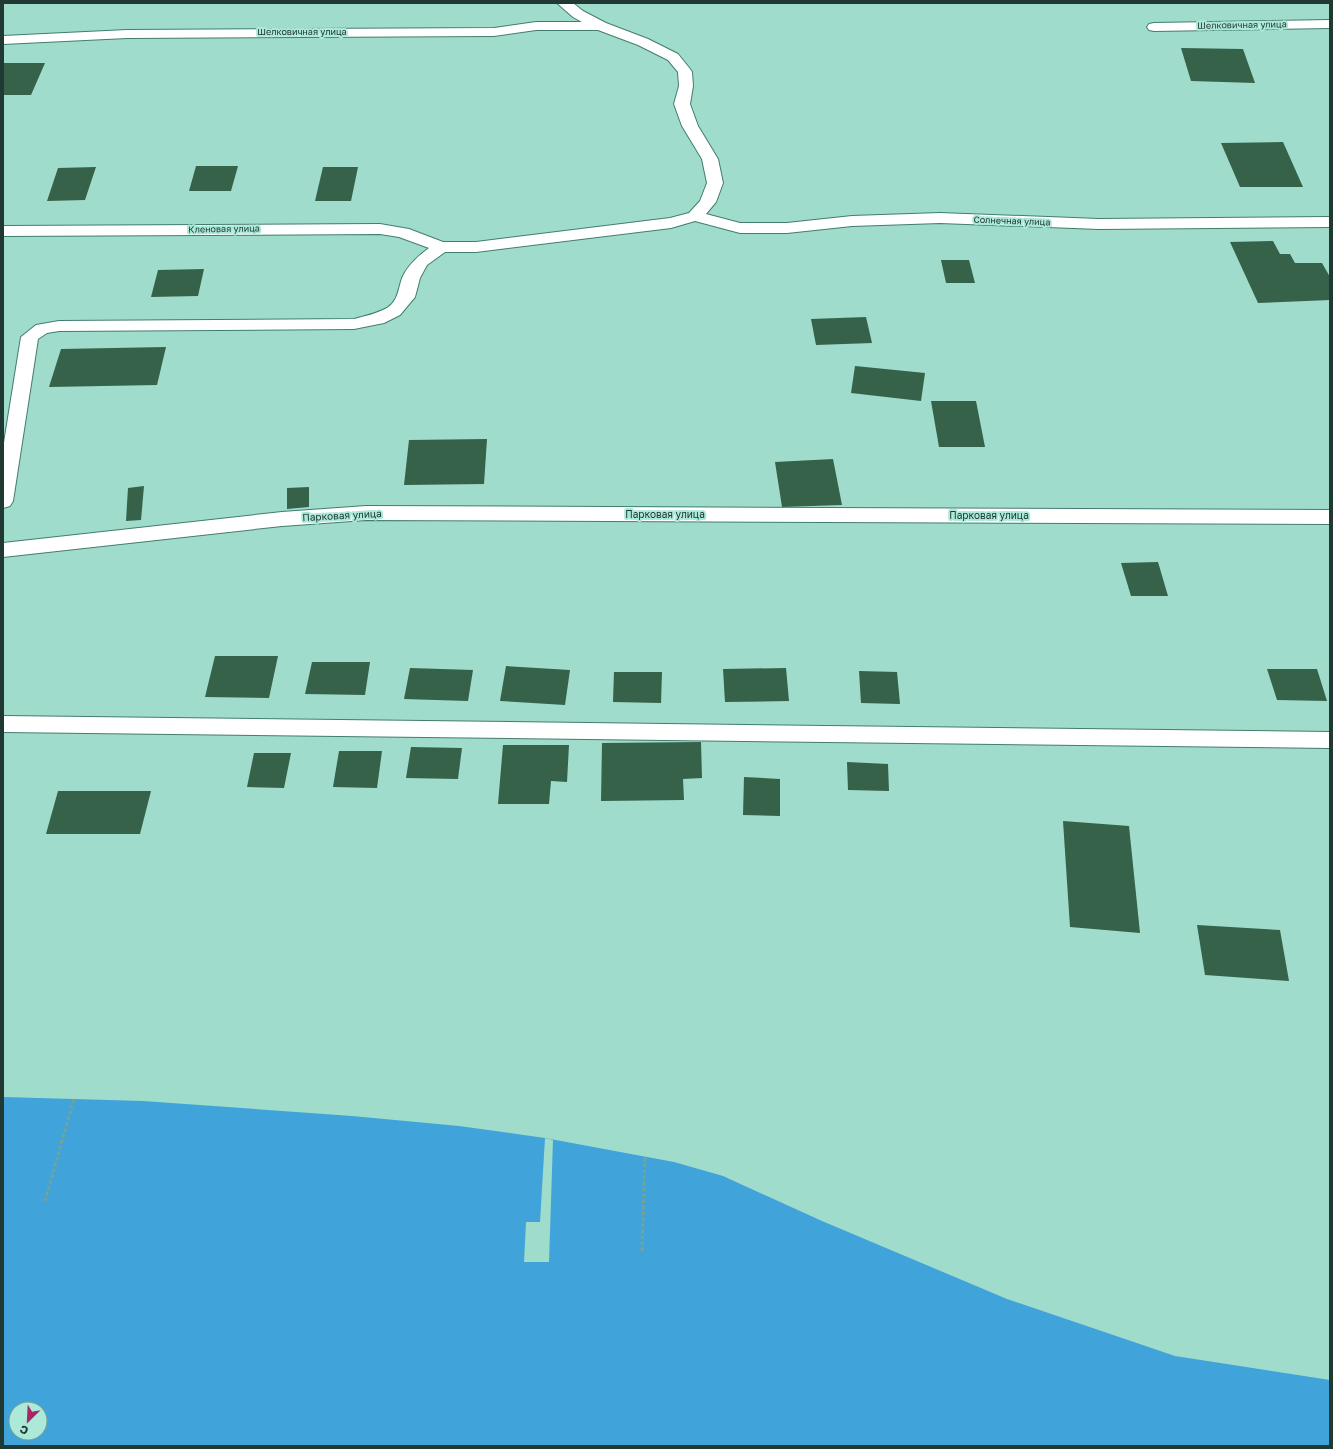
<svg xmlns="http://www.w3.org/2000/svg" width="1333" height="1449" font-family="'Golos Text',sans-serif">
  <rect width="100%" height="100%" fill="#9fdccc"/>
  <path fill="#40a3d9" fill-rule="evenodd" d="M3,1097l140,4 209,15 107,10 86,12 129,24 49,14 99,45 185,78 168,57 155,24v66h-1327zM16,1409h24v24h-24z"/>
  <path fill="#9fdccc" d="M545,1138l8,2 -4,122h-25l2,-40h14z"/>
  <g fill="#356248">
    <path d="M1181,48l62,1 12,34 -64,-2z"/>
    <path d="M3,63h42l-14,32h-28z"/>
    <path d="M1283,142l20,45h-63l-19,-44z"/>
    <path d="M196,166h42l-7,25h-42z"/>
    <path d="M96,167l-11,33 -38,1 11,-33z"/>
    <path d="M323,167h35l-7,34h-36z"/>
    <path d="M1273,241l7,13h10l5,9h27l8,14v23l-72,3 -28,-61z"/>
    <path d="M941,260h28l6,23h-29z"/>
    <path d="M204,269l-6,27 -47,1 7,-27z"/>
    <path d="M866,317l6,26 -56,2 -5,-26z"/>
    <path d="M166,347l-9,38 -108,2 12,-38z"/>
    <path d="M855,366l70,7 -4,28 -70,-8z"/>
    <path d="M931,401h45l9,46h-46z"/>
    <path d="M487,439l-3,45 -80,1 5,-45z"/>
    <path d="M833,459l9,46 -60,2 -7,-45z"/>
    <path d="M144,486l-3,34 -15,1 2,-33z"/>
    <path d="M309,487v20l-22,2v-21z"/>
    <path d="M1158,562l10,34h-37l-10,-33z"/>
    <path d="M215,656h63l-9,42 -64,-1z"/>
    <path d="M312,662h58l-5,33 -60,-1z"/>
    <path d="M506,666l64,4 -5,35 -65,-4z"/>
    <path d="M410,668l63,2 -5,31 -64,-2z"/>
    <path d="M786,668l3,33 -64,1 -2,-33z"/>
    <path d="M1267,669h50l10,32 -50,-1z"/>
    <path d="M859,671l38,1 3,32 -39,-1z"/>
    <path d="M614,672h48l-1,31 -48,-1z"/>
    <path d="M701,742l1,36 -19,1 1,21 -83,1 1,-58z"/>
    <path d="M503,745h66l-2,37 -16,-1 -2,23h-51z"/>
    <path d="M411,747l51,1 -4,31 -52,-1z"/>
    <path d="M339,751h43l-5,37 -44,-1z"/>
    <path d="M254,753h37l-7,35 -37,-1z"/>
    <path d="M847,762l41,2 1,27 -41,-1z"/>
    <path d="M744,777l36,2v37l-37,-1z"/>
    <path d="M58,791h93l-11,43h-94z"/>
    <path d="M1063,821l66,5 11,107 -70,-6z"/>
    <path d="M1197,925l83,5 9,51 -84,-6z"/>
  </g>
  <g fill="none" stroke-linecap="round" stroke-linejoin="round">
    <g stroke="#427d6f" stroke-width="2">
      <g id="street">
        <path d="M557,3h16l10,8 23,12 42,16 30,15 12,15 2,3 1,14 -3,18 8,22 20,33 5,24 -7,19 -10,12 34,9h47l65,-7 88,-3 159,6 231,-2v10l-231,2 -159,-6 -88,3 -65,7h-47l-45,-12 -24,7 -195,24h-31l-18,13 -7,13 -5,19 -15,18 -16,8 -30,6 -295,2 -12,2 -9,6 -25,162 -3,5 -7,2v-59l18,-112 15,-12 23,-4 295,-2c11,-3 22,-5 33,-11 11,-7 11,-18 15,-30 6,-13 16,-22 27,-30l-30,-11 -19,-3 -377,2v-10l377,-2 29,5 34,13h33l194,-24 19,-5 11,-12 7,-18 -5,-24 -20,-33 -8,-22 5,-18 -1,-14 -10,-12 -30,-15 -40,-15h-62l-42,6 -367,2 -124,6v-8l124,-6 367,-2 42,-6h46l-9,-5z"/>
        <path d="M1330,20v8l-176,3 -5,-1 -2,-3 2,-3 5,-1z"/>
        <path d="M366,506l964,4v14l-964,-4 -84,6 -279,31v-14l279,-31z"/>
        <path d="M3,716l1327,16v16l-1327,-16z"/>
      </g>
    </g>
    <g stroke="#74a498" stroke-width="3" stroke-dasharray="3.5 2.5" stroke-linecap="butt">
      <path d="M45,1201l29,-102"/>
      <path d="M642,1251l3,-95"/>
    </g>
    <use href="#street" fill="#fff" fill-rule="evenodd"/>
  </g>
  <g text-anchor="middle" stroke-width="4" stroke-linejoin="round" paint-order="stroke">
    <g font-size="9" fill="#203933" stroke="#ace9d9">
      <text transform="translate(1242 25) rotate(-1)" y="3">Шелковичная улица</text>
      <text x="302" y="35">Шелковичная улица</text>
      <text transform="translate(1012 221) rotate(2)" y="3">Солнечная улица</text>
      <text transform="translate(224 229) rotate(-1)" y="3">Кленовая улица</text>
    </g>
    <g font-size="10" fill="#203933" stroke="#ace9d9">
      <text x="665" y="518">Парковая улица</text>
      <text transform="translate(342 515) rotate(-3)" y="4">Парковая улица</text>
      <text x="989" y="519">Парковая улица</text>
    </g>
  </g>
  <rect width="1333" height="1449" fill="none" stroke="#203933" stroke-width="8"/>
  <g transform="translate(28 1421) rotate(204)"><circle r="19" fill="#ace9d9" stroke="#74a397"/>
  <path d="M0-3L7 15L0 10L-7 15Z" fill="#ac2366"/>
  <text y="-6" font-size="11" font-weight="bold" text-anchor="middle" fill="#203933">С</text>
  </g>
</svg>
